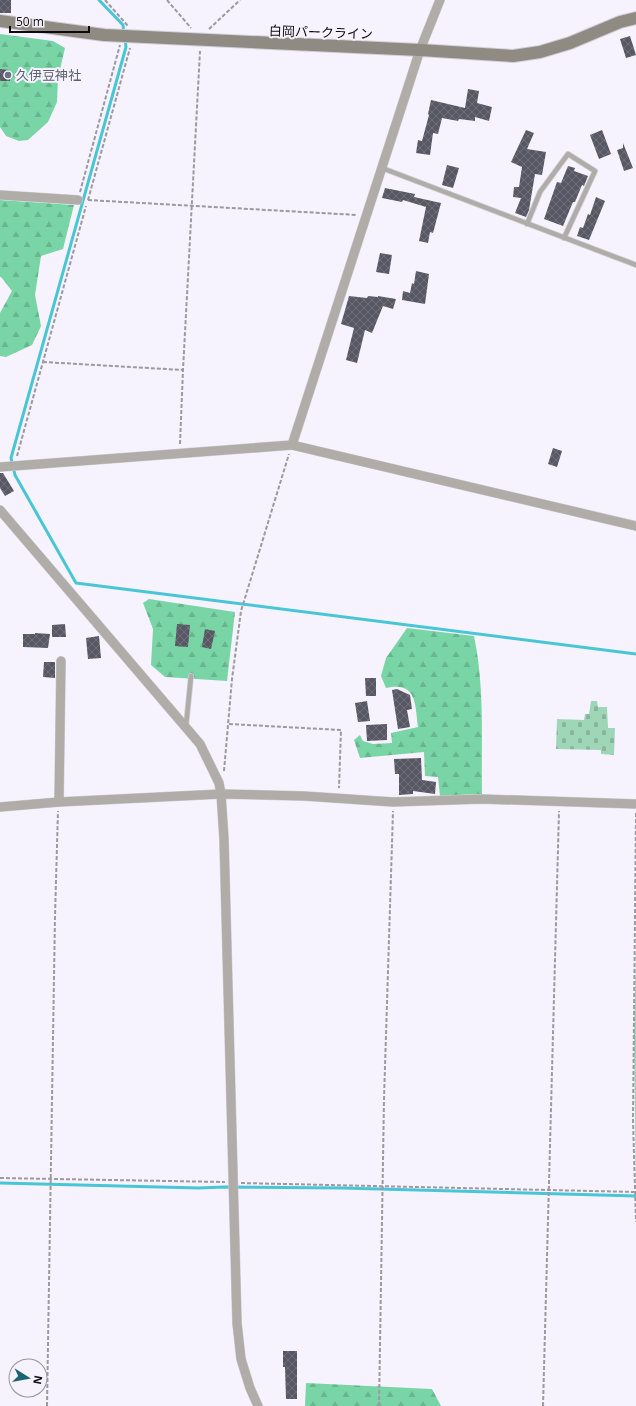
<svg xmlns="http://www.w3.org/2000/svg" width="636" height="1406" font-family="'Open Sans','Noto Sans JP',sans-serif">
  <defs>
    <pattern id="grass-dots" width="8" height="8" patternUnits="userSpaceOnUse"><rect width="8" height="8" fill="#9ed6b7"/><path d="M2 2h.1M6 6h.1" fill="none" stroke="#87b69c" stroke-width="1.8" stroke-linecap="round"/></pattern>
    <pattern id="forest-firs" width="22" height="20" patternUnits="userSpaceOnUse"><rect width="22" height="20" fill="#7ad5a6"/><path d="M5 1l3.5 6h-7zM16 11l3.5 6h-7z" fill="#68b68e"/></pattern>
    <pattern id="cemetery-stones" width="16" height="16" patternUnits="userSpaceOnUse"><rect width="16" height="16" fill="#9ed6b7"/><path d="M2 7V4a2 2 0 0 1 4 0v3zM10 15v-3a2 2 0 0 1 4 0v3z" fill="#87b69c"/></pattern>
    <pattern id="building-cross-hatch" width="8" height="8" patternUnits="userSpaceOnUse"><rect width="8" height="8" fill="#585864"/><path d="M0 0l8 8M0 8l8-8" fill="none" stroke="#707079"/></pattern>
  </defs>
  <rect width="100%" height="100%" fill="#f7f3fe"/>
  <path fill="url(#grass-dots)" d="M636,948v241l-2,-150z"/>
  <g fill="url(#forest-firs)">
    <path d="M0,34l53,7 12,7 -7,30 -1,24 -9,20 -20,18 -9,1 -13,-5 -6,-9z"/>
    <path d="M0,200l74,5 -11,44 -22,7 -6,39 6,31 -9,19 -26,12 -6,-1v-43l12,-22 -11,-14h-1z"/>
    <path d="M149,599l86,13 -8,69 -62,-4 -14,-12 2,-36 -10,-26z"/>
    <path d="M407,628l67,8c11,52 7,105 8,158l-42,2 -2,-19 -13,-1 -1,-24 -64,6 -6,-18 6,-5 3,6 10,3 19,-1 -1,-10 27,-6c-3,-23 -1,-46 -32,-39l-5,-12 5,-18z"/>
    <path d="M306,1383l126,6 9,17h-136z"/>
  </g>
  <path fill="url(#cemetery-stones)" d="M591,701h6l1,6h9l1,21h7l-1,27 -13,-1v-4l-45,-1 1,-30 27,1 1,-6h4z"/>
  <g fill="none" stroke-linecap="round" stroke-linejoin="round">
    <g stroke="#48c6d6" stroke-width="3">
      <path d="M99,0l24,25 1,9"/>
      <path d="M125,39l1,8 -115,411 4,17 61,108 560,71"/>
      <path d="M0,1183l199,5 25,-1 118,1 294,8"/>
    </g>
  </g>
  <g fill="url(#building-cross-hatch)">
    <rect x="0" y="0" width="11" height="13"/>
    <path d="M630,36l6,19 -10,3 -6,-19z"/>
    <path d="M0,69l10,1v11h-10z"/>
    <path d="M468,89l11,2 -2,12 15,4 -3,14 -14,-4v4l-16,-2 -1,2 -16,-3 -4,16 -5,-1 -3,22 -14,-2 2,-13 4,1 7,-26 -1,-1 3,-14 34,8z"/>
    <path d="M526,130l8,3 -7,16 19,3 -4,23 -7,-1 -6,36 -3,7 -11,-4 6,-15 -8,-1 1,-10h5l3,-20 -11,-5z"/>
    <path d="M602,130l9,24 -12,5 -9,-24z"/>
    <path d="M623,143l10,25 -9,3 -7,-21 6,-2z"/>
    <path d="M447,165l12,3 -6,20 -11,-3z"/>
    <path d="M568,166l7,2 -1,3 14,5 -4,10 -2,-1 -7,17h-2l-10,24 -19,-7 13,-37 4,1z"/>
    <path d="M385,188l30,6 -1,3 27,6 -8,30 -3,-1 -2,11 -9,-2 7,-34 -23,-7 -1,2 -20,-4z"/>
    <path d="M596,197l9,4 -16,39 -12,-4 3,-9 3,1 5,-14 2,1z"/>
    <path d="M380,253l12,2 -3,19 -13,-2z"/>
    <path d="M416,271l13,3 -4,30 -23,-4 1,-9 7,2 2,-10 2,1z"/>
    <path d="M349,296l18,2 1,-2 10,1v-1l18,3 -3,10 -10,-3 -11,27 -7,-3 -8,33 -11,-3 8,-32 -13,-4z"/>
    <path d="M553,448l9,3 -5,16 -9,-3z"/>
    <path d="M0,473h3l11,18 -9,5 -5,-8z"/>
    <path d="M65,624l1,13h-14v-12z"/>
    <path d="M177,624l13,1 -2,22 -13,-1z"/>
    <path d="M205,629l10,2 -4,18 -9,-2z"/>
    <path d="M35,633l15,1 -2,14 -25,-1v-13h12z"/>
    <path d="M99,636l2,22 -13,1 -2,-21z"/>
    <path d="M44,662h11v16l-12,-1z"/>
    <path d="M365,678h11v18h-10z"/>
    <path d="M397,689l13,6 2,14 -5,1 3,17 -12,2 -6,-39z"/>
    <path d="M367,701l3,20 -12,1 -3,-19z"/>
    <path d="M387,724v16l-20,1 -1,-16z"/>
    <path d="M421,758l1,22 14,2 -1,12 -22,-3v3l-14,1v-21h-4l-1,-15z"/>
    <path d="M283,1351h14v48h-11l-1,-32h-2z"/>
  </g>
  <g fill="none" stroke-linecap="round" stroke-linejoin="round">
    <g stroke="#d1ced8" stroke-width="6">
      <g id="lane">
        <path d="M382,168l254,97"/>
        <path d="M527,224l13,-32 28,-38 27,17 -31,67"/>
        <path d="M186,726l5,-50"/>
      </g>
    </g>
    <g stroke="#d1ced8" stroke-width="10">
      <g id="street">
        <path d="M0,195l78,5"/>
        <path d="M292,445l128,-395 20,-50"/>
        <path d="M0,467l292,-22 344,81"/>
        <path d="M0,510l200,234 19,39 2,11 3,45 13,484 4,36 9,29 8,18"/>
        <path d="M59,802l2,-141"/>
        <path d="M0,807l59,-5 162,-8 83,2 89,6 89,-3 154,5"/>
      </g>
    </g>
    <g stroke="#d1ced8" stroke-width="14">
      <path id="secondary" d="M0,21l104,14 316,15 93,6 27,-4 30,-9 50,-21 16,-4"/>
    </g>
    <g stroke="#9c99a1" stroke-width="2" stroke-dasharray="4 2" stroke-linecap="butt">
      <path d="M105,0l23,26"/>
      <path d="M167,0l24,28"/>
      <path d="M209,29l31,-29"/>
      <path d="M80,192l40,-147"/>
      <path d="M88,200l42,-152"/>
      <path d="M88,200l269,15"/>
      <path d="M43,362l140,8"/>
      <path d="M180,444l3,-74 17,-319"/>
      <path d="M17,456l69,-250"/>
      <path d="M229,724l112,6 -2,58"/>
      <path d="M224,771l8,-92 9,-68 48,-157"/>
      <path d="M636,813l-3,307 3,102"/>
      <path d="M0,1178l225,4"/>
      <path d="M241,1183l395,9"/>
      <path d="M47,1406l8,-490 3,-105"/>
      <path d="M379,1406l5,-307 9,-288"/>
      <path d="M543,1406l16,-595"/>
    </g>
    <use href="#lane" stroke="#b0ada8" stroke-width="4.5"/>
    <use href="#street" stroke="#b0ada8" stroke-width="9"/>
    <use href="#secondary" stroke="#8f8a82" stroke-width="12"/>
  </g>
  <circle fill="#6b7280" stroke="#f7f3fe" stroke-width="1.5" cx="8" cy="75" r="4"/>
  <g text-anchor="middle" stroke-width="4" stroke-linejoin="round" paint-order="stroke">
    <g font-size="13" fill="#0c0a0e" stroke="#f7f3fe">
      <text transform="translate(321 32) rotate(2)" y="5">白岡パークライン</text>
    </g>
    <g font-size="13" fill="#5b616d" stroke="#f7f3fe" text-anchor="start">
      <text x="16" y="80">久伊豆神社</text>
    </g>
  </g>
  <g transform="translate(28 1378) rotate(101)"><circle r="19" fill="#f7f3fe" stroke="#99969e"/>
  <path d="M0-3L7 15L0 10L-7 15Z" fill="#1c6373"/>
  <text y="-6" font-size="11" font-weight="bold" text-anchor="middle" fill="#0c0a0e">N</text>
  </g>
  <path d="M10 26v6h79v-6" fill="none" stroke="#0c0a0e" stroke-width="2"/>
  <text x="16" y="26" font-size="12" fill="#0c0a0e" stroke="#f7f3fe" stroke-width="3" paint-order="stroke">50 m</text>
</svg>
